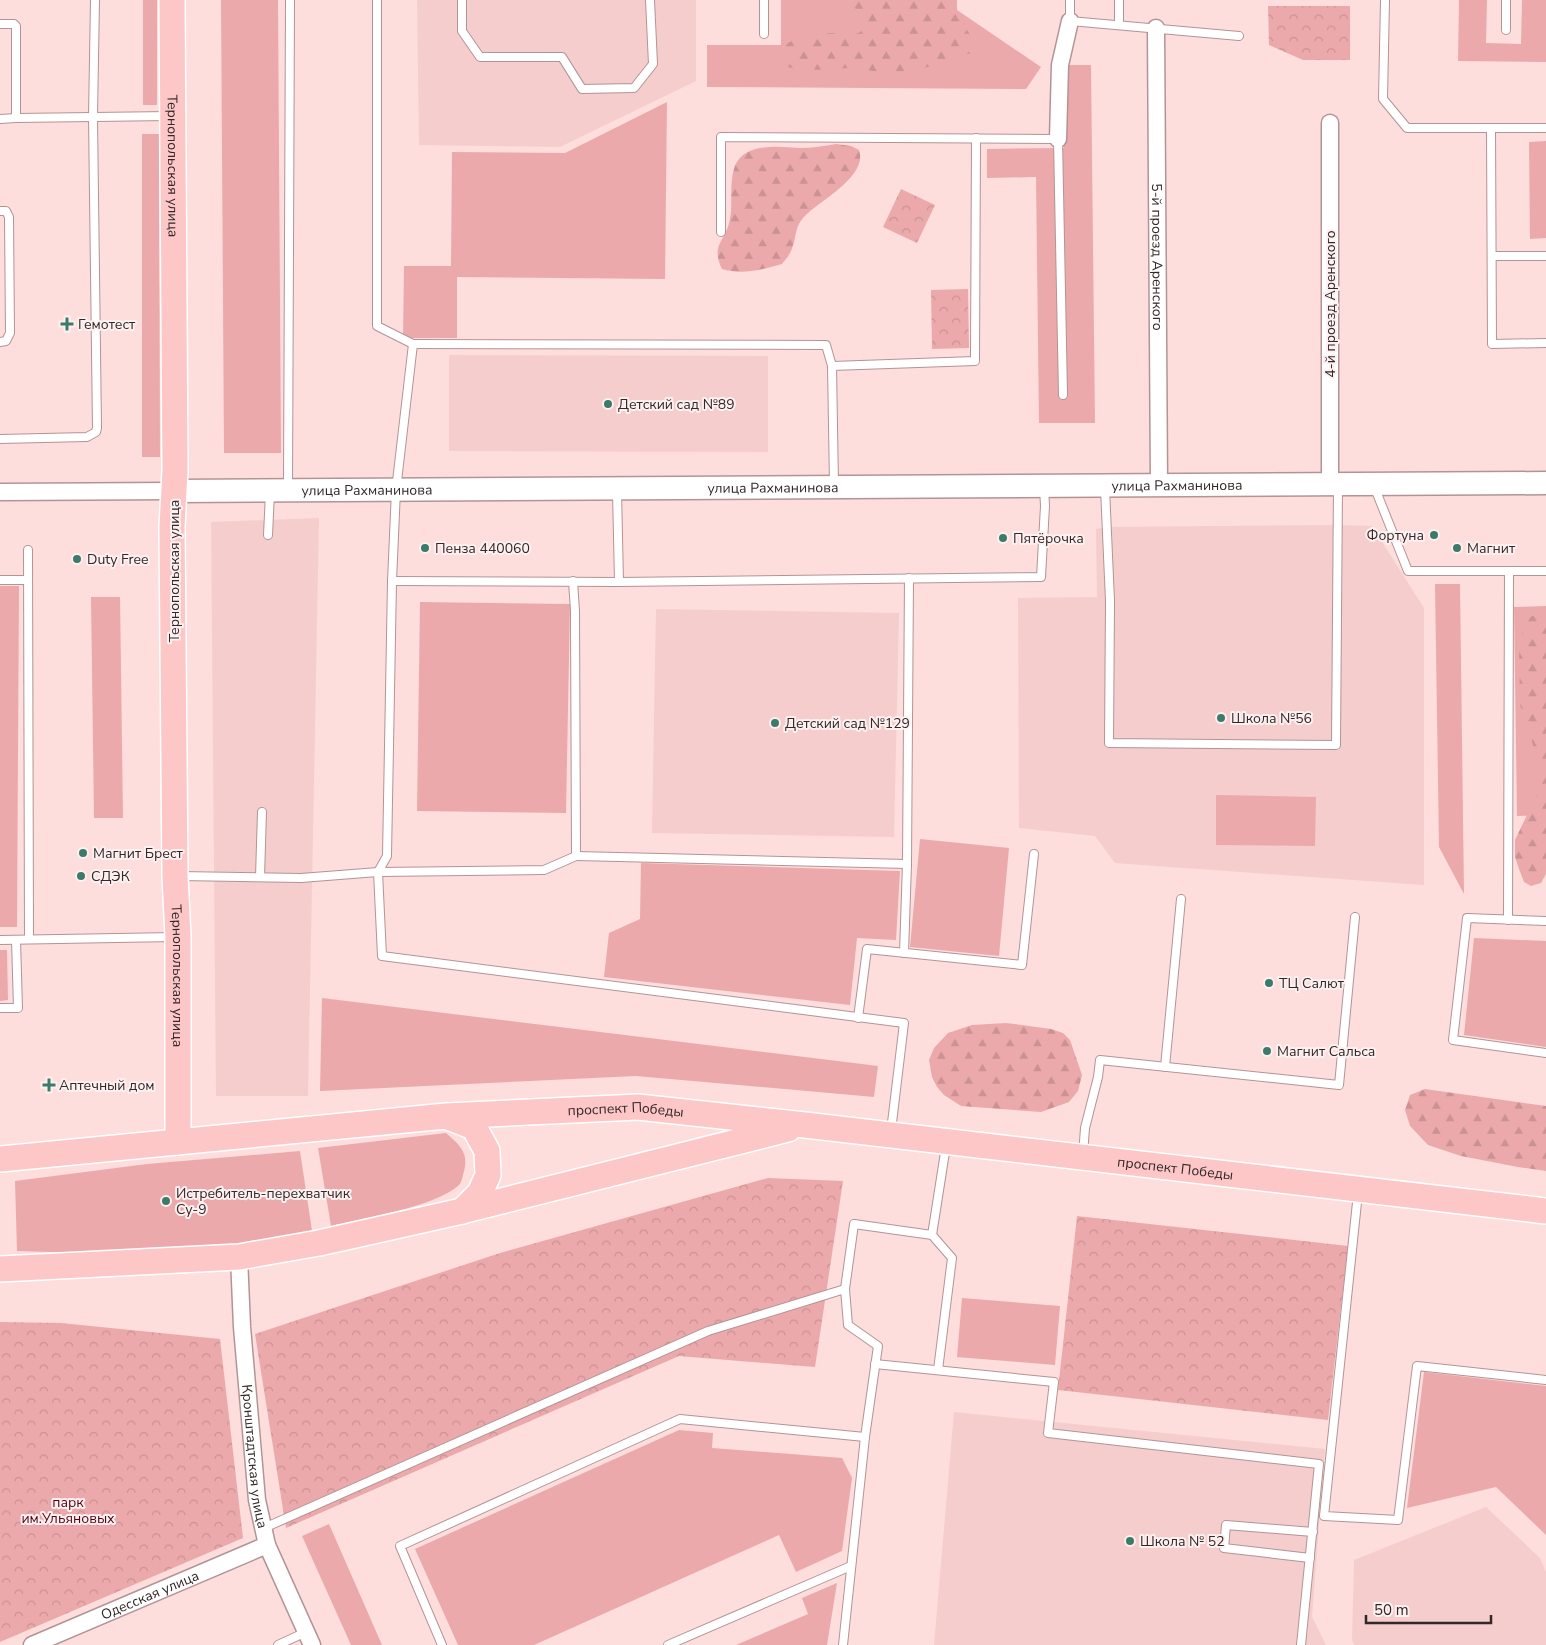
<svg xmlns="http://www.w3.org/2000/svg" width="1546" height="1645" font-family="'Nunito Sans',sans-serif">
  <defs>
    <pattern id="forest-firs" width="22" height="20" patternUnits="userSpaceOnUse" patternTransform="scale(1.25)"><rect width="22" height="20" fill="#eca9ab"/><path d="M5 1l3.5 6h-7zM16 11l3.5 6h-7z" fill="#cb9193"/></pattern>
    <pattern id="park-crowns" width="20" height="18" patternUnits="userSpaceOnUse" patternTransform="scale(1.25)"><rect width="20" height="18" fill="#eca9ab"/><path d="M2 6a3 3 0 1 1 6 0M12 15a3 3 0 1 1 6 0" fill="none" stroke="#cb9193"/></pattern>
  </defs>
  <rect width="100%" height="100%" fill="#fedddd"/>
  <g fill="#f5cdcd">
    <path d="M417,0h279v81l-136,66 -141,-2z"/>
    <path d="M449,355l319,1v96l-319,-1z"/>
    <path d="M319,518l-11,578h-92l-5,-574z"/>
    <path d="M1337,525l35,1 52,82v277l-309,-22 -20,-27 -76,-8 -1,-230 79,-1 -1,-68 12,-2z"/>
    <path d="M656,609l243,4 -5,224 -242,-4z"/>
    <path d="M954,1412l371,37 -13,168 14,28h-392z"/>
    <path d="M1486,1507l54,51 6,14v73h-192l-2,-5 2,-80z"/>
  </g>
  <g fill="#eca9ab">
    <rect x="143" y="0" width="14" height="105"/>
    <path d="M221,0h57l3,453h-57z"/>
    <path d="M781,0h176v10l84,57 -15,22 -319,-2v-42h74z"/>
    <path d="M1459,0h28l-1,43 35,1 1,-44h24v62l-88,-1z"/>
    <path d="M1064,65h27l4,358h-56l-3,-246 -49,1v-29l77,-1z"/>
    <path d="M667,102l-2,177 -208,-2v61h-54l1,-72h47l1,-114 113,1z"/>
    <path d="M142,134h17l1,323h-18z"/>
    <path d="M1546,141v97l-16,1 -1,-97z"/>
    <path d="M1435,584h25l4,310 -25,-47z"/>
    <path d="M0,586h19l-2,341h-17z"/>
    <path d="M91,597h29l3,221h-29z"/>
    <path d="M420,602l150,2 -4,209 -149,-2z"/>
    <path d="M1546,606v209l-29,1 -3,-209z"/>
    <path d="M1216,795l100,2 -1,49 -99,-1z"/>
    <path d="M920,839l89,9 -10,108 -89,-9z"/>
    <path d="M641,863l259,8 -4,69 -39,-2 -7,67 -246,-28 5,-44 31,-14z"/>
    <path d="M1474,938l72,3v106l-82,-12z"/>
    <path d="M0,950h7l1,50 -8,1z"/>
    <path d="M322,998l556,68 -4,31 -238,-21 -316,15z"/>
    <path d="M446,1133c15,13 24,21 17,42 -1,4 -2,8 -4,10 -24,22 -95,33 -128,41l-13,-78z"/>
    <path d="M300,1151l12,80 -45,10 -50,5 -133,7 -67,-2 -2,-70 132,-17z"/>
    <path d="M962,1298l98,8 -5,59 -98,-8z"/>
    <path d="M1424,1372l122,14v149l-50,-48 -89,21z"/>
    <path d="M679,1430l34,3 -1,15 130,10 10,20 -10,73 -46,21 -17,-37 -245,110h-76l-43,-96z"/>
    <path d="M329,1524l53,121h-31l-49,-109z"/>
    <path d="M837,1583l-10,62h-91l72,-31 -6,-16z"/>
  </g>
  <g fill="url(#forest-firs)">
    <path d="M842,0h110l1,8 21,33 -3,12 -56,18 -33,1 -34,-4 -22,2 -30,-1 -8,-2 -7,-11c1,-3 2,-8 4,-10 10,-11 34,-13 48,-13 8,0 14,3 22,1 9,-2 17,-11 9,-19 -4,-5 -16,-10 -22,-15z"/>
    <path d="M836,144l15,2 8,4c9,25 -36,49 -51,63 -15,13 -10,22 -17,38 -2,5 -6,9 -9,13 -20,6 -40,11 -60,5 -12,-24 4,-28 8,-50 3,-16 -1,-33 4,-50 8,-28 45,-22 67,-21 12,0 23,-2 35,-4z"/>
    <path d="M1546,612v262l-5,9 -10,3 -7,-4 -5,-13 -4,-12v-17l21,-44 5,-19 -12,-48 -9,-24 -1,-59 5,-20 6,-9z"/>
    <path d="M1006,1023l45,6 12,4 7,7 12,35 -4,16 -9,11 -28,10 -80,-6 -17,-11 -7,-8 -5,-10 -3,-17 5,-12 14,-15 24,-8z"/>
    <path d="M1425,1089l121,17v65l-28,-4 -57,-11 -33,-11 -18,-19 -5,-16 5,-15z"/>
  </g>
  <g fill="url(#park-crowns)">
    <path d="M1268,6h82v54h-47l-34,-15z"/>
    <path d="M901,189l34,16 -18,38 -34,-16z"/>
    <path d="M968,289l1,59 -37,1 -1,-59z"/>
    <path d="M768,1178l75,3 -28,186 -136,-11 -393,172 -31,-194 245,-81z"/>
    <path d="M1077,1216l271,30 -20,174 -270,-30z"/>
    <path d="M0,1322l61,1 159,16 23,199 -243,104z"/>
  </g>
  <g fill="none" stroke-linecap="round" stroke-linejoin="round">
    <g stroke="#b39495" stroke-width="10">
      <g id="service">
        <path d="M377,0v326l36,18 -17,146 -4,91 -5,275 -9,16 4,84 522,67 -13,108"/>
        <path d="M462,0v31l18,26h82l20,32 52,-1 19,-24 -3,-64"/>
        <path d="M1070,0v21l169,15"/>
        <path d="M1385,0l-2,99 24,29h84"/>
        <path d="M0,24h14l2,2v92l154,-2"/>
        <path d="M1119,25v-25"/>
        <path d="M1506,30v-30"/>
        <path d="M764,34v-34"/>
        <path d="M0,119l16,-1"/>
        <path d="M1546,128h-55l1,216 54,-1"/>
        <path d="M0,211h6l3,6 1,116 -4,8 -6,1"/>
        <path d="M721,232v-95l337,2 5,256"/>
        <path d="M1492,256h54"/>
        <path d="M413,344l413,1 6,21"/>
        <path d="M0,439l87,-2 9,-5 1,-4 -4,-311 2,-117"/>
        <path d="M834,485l-2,-119 143,-5 1,-223"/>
        <path d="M1374,486l34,85h138"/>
        <path d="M288,488l2,-488"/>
        <path d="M1105,488l5,113 -1,142 227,2 2,-259"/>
        <path d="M617,491l2,91 422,-5 4,-71 -1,-19"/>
        <path d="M268,535l2,-42"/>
        <path d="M28,550l1,389"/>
        <path d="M0,580h28"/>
        <path d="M392,581l227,1"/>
        <path d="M576,856l331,8"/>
        <path d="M179,876l122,2 77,-6 166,-2 32,-14 -1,-245 -2,-30"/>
        <path d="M260,877l2,-65"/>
        <path d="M1508,920l1,-349"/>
        <path d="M1546,921l-79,-3 -14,122 93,13"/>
        <path d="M0,940l175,-3"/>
        <path d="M904,953l3,-89 2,-286"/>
        <path d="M0,1008h18l-2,-68"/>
        <path d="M858,1018l9,-69 155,16 12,-111"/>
        <path d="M1165,1067l16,-168"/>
        <path d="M1083,1155l2,-27 13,-51 2,-17 239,25 16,-168"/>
        <path d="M1358,1193l-34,323 74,4 19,-154 129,14"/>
        <path d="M932,1235l20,23 -14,112"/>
        <path d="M875,1364l179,18 -6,51 271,31 -18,181"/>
        <path d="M264,1528l444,-197 137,-42"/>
        <path d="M1310,1558l-86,-10 2,-23 87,7"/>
        <path d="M278,1645l28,-13"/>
        <path d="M442,1645l-42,-99 280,-127 185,18"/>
        <path d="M668,1645l183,-79"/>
        <path d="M843,1645l22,-208 13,-91 -30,-21 -3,-36 9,-65 78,11 14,-89"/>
      </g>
    </g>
    <g stroke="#b39495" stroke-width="19">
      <g id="minor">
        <path id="s1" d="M1156,28l3,458"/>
        <path d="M1058,139l2,-74 10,-44"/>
        <path d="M1330,484v-361"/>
        <path d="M0,492l175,-1"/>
        <path id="s2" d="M239,1257l3,70 15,173 10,45 45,100"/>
        <path id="s3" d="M32,1645l235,-100"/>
      </g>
    </g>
    <g stroke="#b39495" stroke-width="25">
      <g id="secondary">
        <path id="s4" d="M175,491l1371,-8"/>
      </g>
    </g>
    <g stroke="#fff" stroke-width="28">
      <g id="primary">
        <path id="s5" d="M172,0l3,470 -3,57 3,349 3,61v205"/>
        <path d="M448,1117l26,10 13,24 1,24 -8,18 -18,18"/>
        <path id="s6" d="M0,1159l446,-43 192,-9 167,18 741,86"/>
        <path d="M0,1269l239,-12 80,-14 143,-32 326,-82"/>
      </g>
    </g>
    <use href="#service" stroke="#fff" stroke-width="8"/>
    <use href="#minor" stroke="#fff" stroke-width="16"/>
    <use href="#secondary" stroke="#fff" stroke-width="22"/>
    <use href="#primary" stroke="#fdc7c8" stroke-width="25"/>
  </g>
  <g fill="#3c7b69" stroke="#fdf0f0" stroke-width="2">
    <path d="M64.5 316.5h5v5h5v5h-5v5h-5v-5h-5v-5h5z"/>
    <circle cx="608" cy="404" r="5"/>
    <circle cx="1434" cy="535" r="5"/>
    <circle cx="1003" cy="538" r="5"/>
    <circle cx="425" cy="548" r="5"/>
    <circle cx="1457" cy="548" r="5"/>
    <circle cx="77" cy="559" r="5"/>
    <circle cx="1221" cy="718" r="5"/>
    <circle cx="775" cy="723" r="5"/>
    <circle cx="83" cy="853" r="5"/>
    <circle cx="81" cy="876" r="5"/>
    <circle cx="1269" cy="983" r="5"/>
    <circle cx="1267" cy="1051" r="5"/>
    <path d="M46.5 1077.5h5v5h5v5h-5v5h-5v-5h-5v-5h5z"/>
    <circle cx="166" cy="1201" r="5"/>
    <circle cx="1130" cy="1541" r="5"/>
  </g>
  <g text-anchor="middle" stroke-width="4" stroke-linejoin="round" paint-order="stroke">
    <g font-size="14" fill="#332727" stroke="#fdf0f0">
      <text dy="5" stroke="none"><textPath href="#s5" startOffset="166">Тернопольская улица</textPath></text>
      <text dy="5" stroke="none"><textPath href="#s1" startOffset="229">5-й проезд Аренского</textPath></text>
      <text transform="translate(1330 304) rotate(-90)" y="5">4-й проезд Аренского</text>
      <text dy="5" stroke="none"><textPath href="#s4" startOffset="1002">улица Рахманинова</textPath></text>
      <text dy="5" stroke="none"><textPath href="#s4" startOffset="598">улица Рахманинова</textPath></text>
      <text dy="5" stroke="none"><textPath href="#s4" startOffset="192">улица Рахманинова</textPath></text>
      <text transform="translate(174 571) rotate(-90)" y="5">Тернопольская улица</text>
      <text dy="5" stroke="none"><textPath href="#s5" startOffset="976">Тернопольская улица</textPath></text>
      <text dy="5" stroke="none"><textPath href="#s6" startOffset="628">проспект Победы</textPath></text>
      <text dy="5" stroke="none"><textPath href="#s6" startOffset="1181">проспект Победы</textPath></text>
      <text dy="5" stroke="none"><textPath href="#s2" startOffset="200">Кронштадтская улица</textPath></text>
      <text dy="5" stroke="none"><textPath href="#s3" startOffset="128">Одесская улица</textPath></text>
    </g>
    <g font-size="14" fill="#332727" stroke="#fdf0f0" text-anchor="start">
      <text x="78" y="329">Гемотест</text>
      <text x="618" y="409">Детский сад №89</text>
      <text x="1424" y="540" text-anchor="end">Фортуна</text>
      <text x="1013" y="543">Пятёрочка</text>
      <text x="435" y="553">Пенза 440060</text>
      <text x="1467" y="553">Магнит</text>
      <text x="87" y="564">Duty Free</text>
      <text x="1231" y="723">Школа №56</text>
      <text x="785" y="728">Детский сад №129</text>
      <text x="93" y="858">Магнит Брест</text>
      <text x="91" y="881">СДЭК</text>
      <text x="1279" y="988">ТЦ Салют</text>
      <text x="1277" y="1056">Магнит Сальса</text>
      <text x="59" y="1090">Аптечный дом</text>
      <text x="176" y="1198">Истребитель-перехватчик<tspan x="176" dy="16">Су-9</tspan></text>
      <text x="1140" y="1546">Школа № 52</text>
    </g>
    <g font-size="14" fill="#550012" stroke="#fdf0f0">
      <text x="68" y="1507">парк<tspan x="68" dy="16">им.Ульяновых</tspan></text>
    </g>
  </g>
  <path d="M1366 1615v8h125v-8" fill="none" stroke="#332727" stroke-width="2.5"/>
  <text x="1374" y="1615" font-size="15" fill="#332727" stroke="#fdf0f0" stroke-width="4" paint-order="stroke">50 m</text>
</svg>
